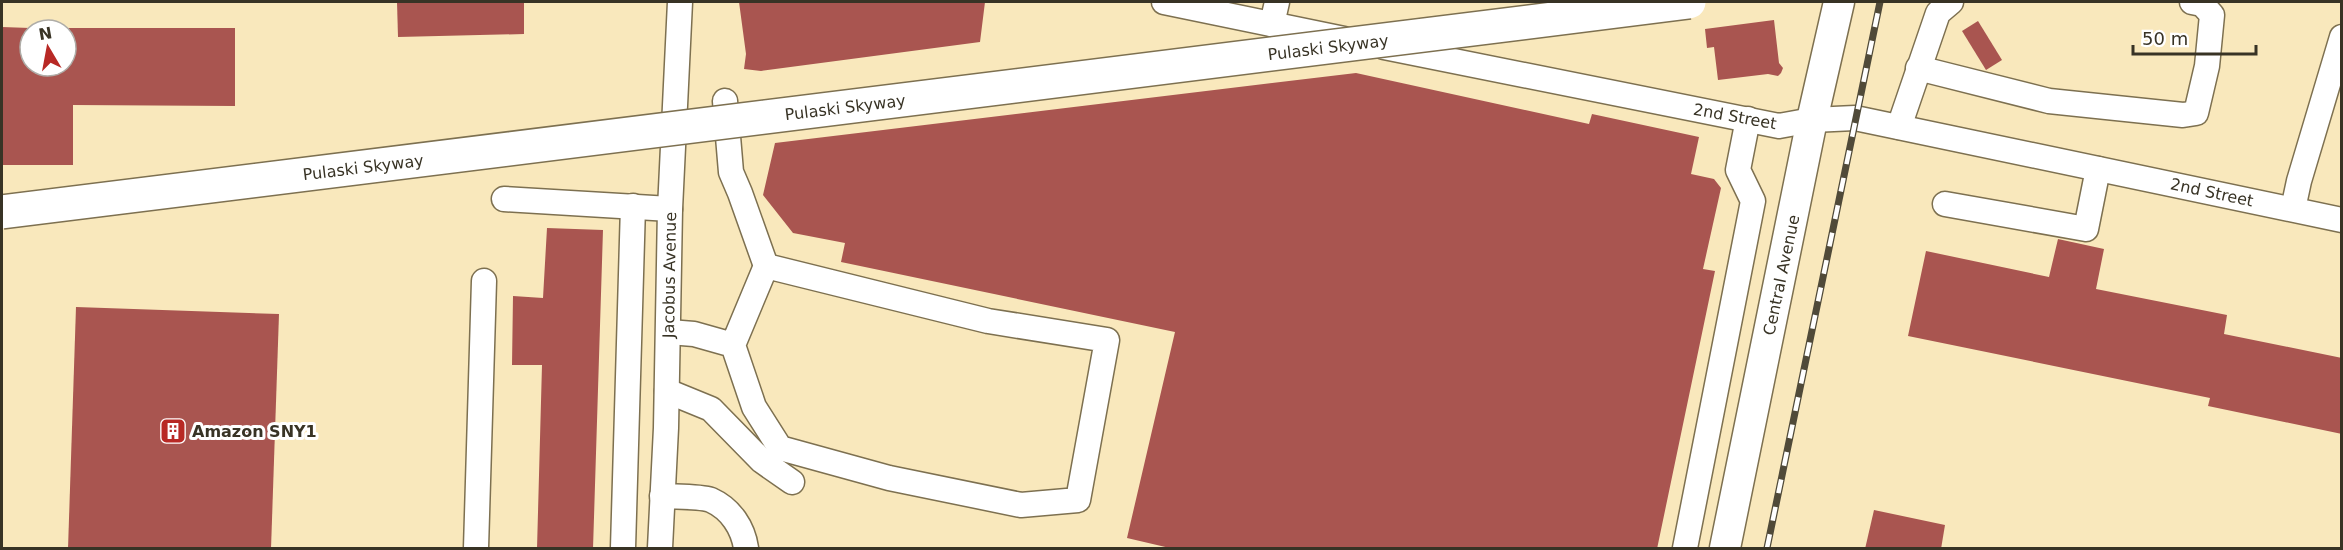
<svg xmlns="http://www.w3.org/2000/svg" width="2343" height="550" font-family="'DejaVu Sans',sans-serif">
  <rect width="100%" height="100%" fill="#fff0cc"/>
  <path fill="#f9e8bc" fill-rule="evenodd" d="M2,2h2339v546h-2339zM30,30h36v36h-36z"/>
  <g fill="#a95550">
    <path d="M397,2h127v32l-126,3z"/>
    <path d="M739,2h246l-5,40 -219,29 -17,-2 2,-15z"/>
    <path d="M1774,20l5,43 4,5 -2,5 -3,3 -10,-2 -50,6 -4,-33 -7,1 -2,-19z"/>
    <path d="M1978,21l24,39 -16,10 -24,-39z"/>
    <path d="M2,27l28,1v38h36v-38h169v78l-162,-1v60h-71z"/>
    <path d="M1356,73l233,51 3,-10 107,23 -8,37 23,5 7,9 -18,81 12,2 -58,278h-483l-47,-11 48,-206 -334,-70 4,-19 -52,-10 -30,-38 12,-52z"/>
    <path d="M547,228l56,2 -10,319h-56l5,-184h-30l1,-69 30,2z"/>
    <path d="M2058,239l46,10 -8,40 131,26 -3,19 118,24v76l-134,-28 2,-8 -302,-62 18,-85 123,26z"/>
    <path d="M76,307l203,7 -8,235h-203z"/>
    <path d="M1874,510l71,15 -4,24h-76z"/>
  </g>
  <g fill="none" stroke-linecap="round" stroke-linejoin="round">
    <g stroke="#7d7050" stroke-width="27">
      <g id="minor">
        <path d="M1164,2l180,37"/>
        <path d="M1272,24l5,-22"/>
        <path d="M1384,47l395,79 33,-6 43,-2 487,102"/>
        <path d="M1918,68l131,33 134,14 13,-2 11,-47 5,-51 -10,-11 -10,-2"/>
        <path d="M725,101l6,71 9,21 26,73"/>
        <path d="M1899,127l39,-114 13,-11"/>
        <path d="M504,199l166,10"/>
        <path d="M1945,204l141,25 12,-60"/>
        <path d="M2293,209l6,-28 43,-144"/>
        <path d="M669,332l25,2 39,11 21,62 26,41 109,30 132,27 57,-5 29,-160 -119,-19 -222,-55 -33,79"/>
        <path d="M667,391l44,18 51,52 30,21"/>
        <path d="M662,496c13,1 37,0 49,4 20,9 32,28 35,48"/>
        <path d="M476,548l8,-267"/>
        <path d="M623,548l10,-342"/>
        <path d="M660,548l6,-120 4,-219 10,-207"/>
        <path d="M1685,548l68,-347 -15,-31 10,-51"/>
      </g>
    </g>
    <g stroke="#7d7050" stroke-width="33">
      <path id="major" d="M1725,548l87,-428 27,-118"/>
    </g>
    <use href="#minor" stroke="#fff" stroke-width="24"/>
    <use href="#major" stroke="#fff" stroke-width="30"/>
    <g stroke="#504a39" stroke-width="7">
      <path id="rail" d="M1767,548l113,-546"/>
    </g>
    <use href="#rail" stroke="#fff" stroke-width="4.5" stroke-dasharray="14" stroke-linecap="butt"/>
    <g stroke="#7d7050" stroke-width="36" stroke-linecap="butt">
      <path id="highway-bridge" d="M2,212l1687,-210"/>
    </g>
    <use href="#highway-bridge" stroke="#fff" stroke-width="33"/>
  </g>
  <defs>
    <g id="building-square" transform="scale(1.35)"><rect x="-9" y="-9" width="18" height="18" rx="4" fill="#b82925" stroke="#fff"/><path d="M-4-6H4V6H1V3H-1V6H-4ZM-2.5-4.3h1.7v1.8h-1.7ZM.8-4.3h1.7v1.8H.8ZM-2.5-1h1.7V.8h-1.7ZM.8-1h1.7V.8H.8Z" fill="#fff"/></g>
  </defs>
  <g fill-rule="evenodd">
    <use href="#building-square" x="173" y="431"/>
  </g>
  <g text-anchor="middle" stroke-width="6" stroke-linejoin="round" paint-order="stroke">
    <g font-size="16" fill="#383325" stroke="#fff">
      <text transform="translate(1328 47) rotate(-7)" y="6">Pulaski Skyway</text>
      <text transform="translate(845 107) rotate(-7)" y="6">Pulaski Skyway</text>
      <text transform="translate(1735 116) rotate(10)" y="6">2nd Street</text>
      <text transform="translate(363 167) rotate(-7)" y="6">Pulaski Skyway</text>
      <text transform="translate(2212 192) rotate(12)" y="6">2nd Street</text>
      <text transform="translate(669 275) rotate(-89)" y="6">Jacobus Avenue</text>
      <text transform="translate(1781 275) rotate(-78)" y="6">Central Avenue</text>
    </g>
    <g font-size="16" font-weight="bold" fill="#383325" stroke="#fff" text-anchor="start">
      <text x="192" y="437">Amazon SNY1</text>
    </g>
  </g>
  <rect width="2343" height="550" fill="none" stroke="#383325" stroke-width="6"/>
  <g transform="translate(48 48) rotate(350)"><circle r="28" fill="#ffffff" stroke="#afada8" stroke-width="1.5"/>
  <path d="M0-4.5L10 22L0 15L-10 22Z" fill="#b82925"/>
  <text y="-9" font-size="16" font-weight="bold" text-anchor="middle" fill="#383325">N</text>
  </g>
  <path d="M2133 45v9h123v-9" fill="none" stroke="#383325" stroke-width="3"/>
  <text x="2142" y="45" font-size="18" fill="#383325" stroke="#ffffff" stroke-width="4.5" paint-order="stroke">50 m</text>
</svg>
